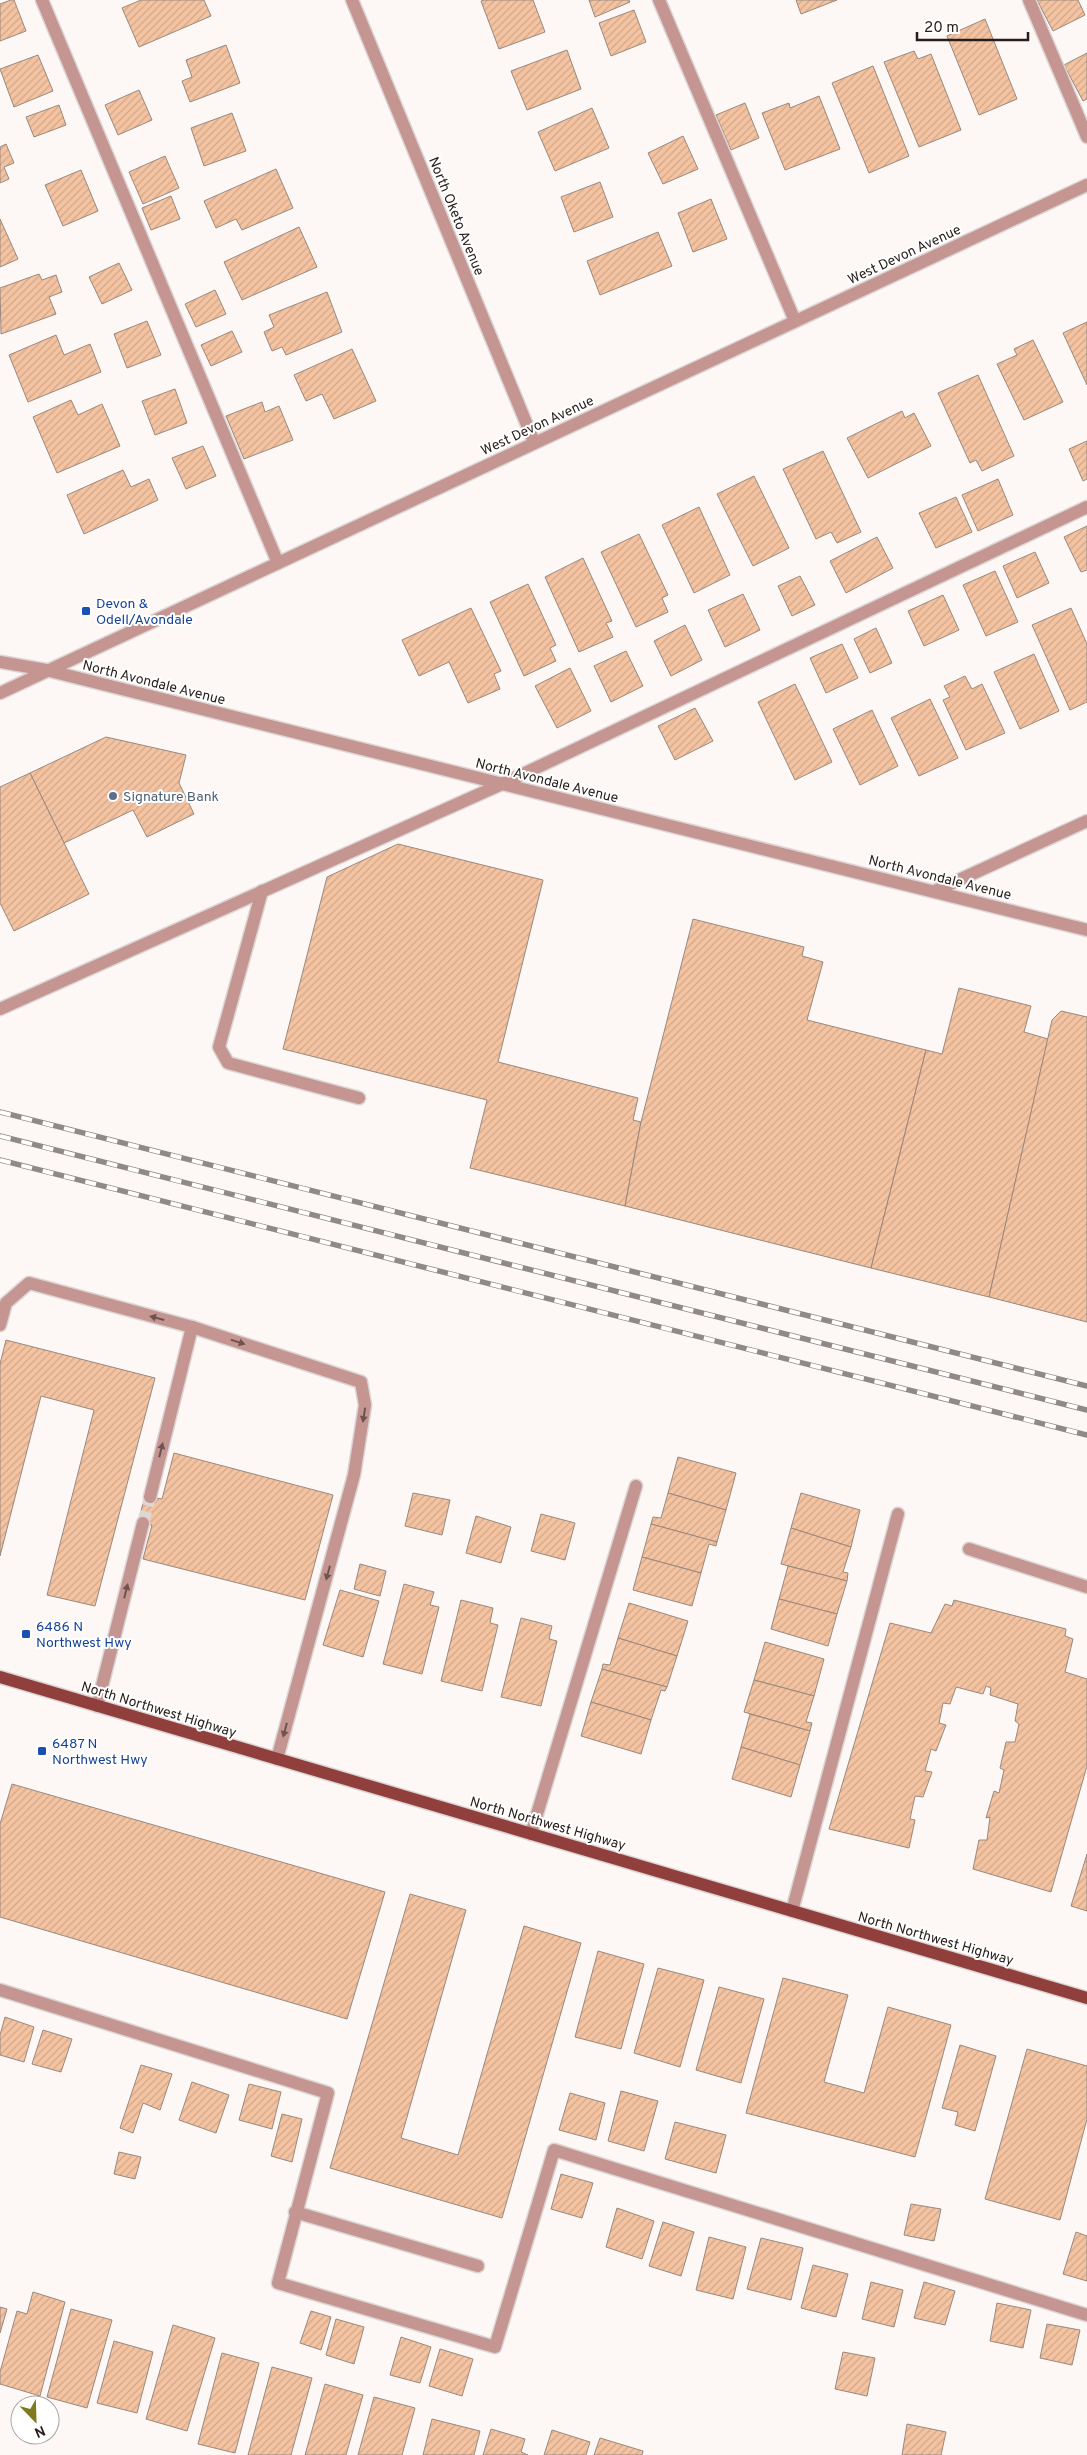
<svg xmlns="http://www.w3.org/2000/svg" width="1087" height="2455" font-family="Overpass,sans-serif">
  <defs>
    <pattern id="building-hatch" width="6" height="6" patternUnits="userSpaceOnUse" patternTransform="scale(1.25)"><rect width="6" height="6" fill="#f4c3a1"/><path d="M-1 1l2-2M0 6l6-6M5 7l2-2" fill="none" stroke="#d1a78a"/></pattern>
  </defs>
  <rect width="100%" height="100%" fill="#fdf8f6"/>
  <g fill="url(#building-hatch)" stroke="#9a887c">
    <path d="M11,0h3l12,31 -26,10v-37z"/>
    <path d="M141,0h63l7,16 -72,31 -17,-39z"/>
    <path d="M484,0h49l12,32 -46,17 -18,-48z"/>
    <path d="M589,0h40l1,2 -35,15z"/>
    <path d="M796,0h41l-36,14z"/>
    <path d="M1037,0h41l7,15 -32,16z"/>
    <path d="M634,10l12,32 -35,14 -12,-33z"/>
    <path d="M985,19l32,80 -38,16 -32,-79z"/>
    <path d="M226,45l14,38 -50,19 -8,-21 10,-4 -6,-17z"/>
    <path d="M567,50l14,39 -54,21 -16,-39z"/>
    <path d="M914,51l4,8 13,-5 30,76 -42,17 -35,-85z"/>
    <path d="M1087,53v46l-4,2 -19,-36z"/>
    <path d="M38,55l15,36 -39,16 -14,-38z"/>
    <path d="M873,66l36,90 -40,17 -37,-90z"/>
    <path d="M139,90l13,30 -34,15 -13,-30z"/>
    <path d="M819,96l21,53 -55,21 -23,-57 27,-10 1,5z"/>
    <path d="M745,103l14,35 -28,12 -15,-35z"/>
    <path d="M59,105l7,20 -32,12 -8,-20z"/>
    <path d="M592,108l17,40 -54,23 -17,-39z"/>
    <path d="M232,113l14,38 -42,15 -13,-38z"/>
    <path d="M683,136l15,33 -35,15 -15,-31z"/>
    <path d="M6,144l8,19 -10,4 5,12 -9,4v-36z"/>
    <path d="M165,156l14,32 -36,16 -14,-32z"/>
    <path d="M276,169l17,39 -51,22 -6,-11 -20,9 -12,-27z"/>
    <path d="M81,170l17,41 -35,15 -18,-41z"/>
    <path d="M600,182l13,35 -39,15 -13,-35z"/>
    <path d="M171,196l9,23 -29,11 -9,-22z"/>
    <path d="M711,199l16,40 -34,13 -15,-39z"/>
    <path d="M0,219l18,40 -18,8z"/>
    <path d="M299,227l18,40 -75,33 -18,-38z"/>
    <path d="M658,232l14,34 -72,29 -13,-34z"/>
    <path d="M119,263l13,27 -30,14 -13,-27z"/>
    <path d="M39,274l3,6 14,-5 6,17 -13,5 7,17 -55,20 -1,-46z"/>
    <path d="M215,290l11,24 -30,13 -11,-23z"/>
    <path d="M327,292l15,40 -56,23 -4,-8 -10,4 -8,-19 10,-5 -5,-12z"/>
    <path d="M147,321l14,34 -34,13 -13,-34z"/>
    <path d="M1087,322v63l-24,-52z"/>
    <path d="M232,331l10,21 -31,14 -10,-21z"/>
    <path d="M56,335l8,20 26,-11 11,28 -73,30 -19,-47z"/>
    <path d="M1033,340l30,62 -39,18 -27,-56 20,-9 -3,-6z"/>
    <path d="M352,349l24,52 -42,18 -12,-25 -16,7 -12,-26z"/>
    <path d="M978,375l36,81 -32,15 -6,-11 -6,3 -32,-70z"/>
    <path d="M175,389l12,34 -32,12 -13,-34z"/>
    <path d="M71,400l7,15 24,-11 18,42 -63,27 -24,-56z"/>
    <path d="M262,402l3,10 14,-6 14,34 -49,19 -18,-43z"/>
    <path d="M902,411l3,7 9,-5 17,33 -63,32 -21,-40z"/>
    <path d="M1087,441v38l-4,2 -14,-32z"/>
    <path d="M203,446l13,30 -30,13 -14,-31z"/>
    <path d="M823,451l38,81 -24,11 -6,-11 -15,7 -33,-70z"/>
    <path d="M123,470l8,17 18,-8 9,21 -74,34 -17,-39z"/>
    <path d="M754,476l35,72 -36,18 -36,-72z"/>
    <path d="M998,479l15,36 -35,16 -16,-36z"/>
    <path d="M956,497l16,35 -36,16 -17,-35z"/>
    <path d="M699,507l31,68 -36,18 -32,-68z"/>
    <path d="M1087,526v44l-6,2 -17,-35z"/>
    <path d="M639,534l29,61 -6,3 6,14 -32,15 -35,-75z"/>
    <path d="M877,537l16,31 -47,25 -16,-32z"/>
    <path d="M1035,552l14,31 -32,15 -14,-32z"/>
    <path d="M583,558l29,63 -6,2 7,14 -34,15 -34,-75z"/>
    <path d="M995,571l23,51 -32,14 -23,-51z"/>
    <path d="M800,576l15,29 -23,11 -14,-30z"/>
    <path d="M528,584l28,61 -6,3 6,13 -32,15 -34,-74z"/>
    <path d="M743,594l17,36 -35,17 -17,-37z"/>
    <path d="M943,595l16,35 -35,16 -16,-35z"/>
    <path d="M471,608l30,63 -7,3 6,15 -32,14 -19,-41 -30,14 -17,-36z"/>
    <path d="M1071,608l16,36v58l-17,8 -38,-85z"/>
    <path d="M685,625l17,35 -31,16 -17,-35z"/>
    <path d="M876,628l16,35 -22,10 -16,-34z"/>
    <path d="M842,644l16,34 -32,15 -16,-35z"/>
    <path d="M626,651l17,35 -32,16 -17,-36z"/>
    <path d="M1034,654l25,57 -39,18 -26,-57z"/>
    <path d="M570,668l21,43 -34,17 -22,-42z"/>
    <path d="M965,676l7,13 10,-5 23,49 -39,17 -23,-50 7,-3 -6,-11z"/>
    <path d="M795,684l37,78 -37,18 -37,-78z"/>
    <path d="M930,699l28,59 -39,18 -28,-58z"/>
    <path d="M695,708l18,33 -38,19 -17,-34z"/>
    <path d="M872,710l26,56 -38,19 -27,-56z"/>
    <path d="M106,737l80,18 -7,28 15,31 -47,23 -14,-27 -69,33 -34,-70z"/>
    <path d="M30,773l59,121 -75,37 -14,-28v-116z"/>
    <path d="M398,844l145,36 -45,182 140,36 -5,22 8,2 -16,84 -155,-38 17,-68 -204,-51 44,-172z"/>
    <path d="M693,919l111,28 -2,9 21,6 -16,58 119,30 -55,218 -246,-62 16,-84z"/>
    <path d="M959,988l72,18 -7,26 24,7 -59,258 -118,-29 55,-218 16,4z"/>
    <path d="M1061,1011l26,6v305l-98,-25 63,-277z"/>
    <path d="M6,1340l149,38 -60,228 -48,-11 47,-185 -53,-14 -41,160v-192z"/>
    <path d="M174,1453l159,42 -28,105 -162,-41 9,-34 -14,-3 7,-26 17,3z"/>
    <path d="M678,1457l58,16 -10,37 -58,-17z"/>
    <path d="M413,1493l37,7 -8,35 -37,-9z"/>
    <path d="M668,1493l58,17 -9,32 -66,-18 2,-7 8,1z"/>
    <path d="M801,1493l59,17 -9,37 -60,-19z"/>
    <path d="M541,1514l34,9 -10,37 -34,-9z"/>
    <path d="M476,1516l35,11 -10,36 -35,-10z"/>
    <path d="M651,1524l66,18 -1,4 -7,-2 -8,29 -59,-16z"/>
    <path d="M791,1528l60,19 -8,25 5,1 -1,8 -66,-17z"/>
    <path d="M642,1557l59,16 -9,33 -59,-16z"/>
    <path d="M360,1564l26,7 -6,25 -26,-7z"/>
    <path d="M788,1566l59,15 -10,33 -58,-15z"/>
    <path d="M404,1584l30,8 -4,13 9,2 -17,67 -39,-10z"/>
    <path d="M340,1590l39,11 -16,56 -40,-12z"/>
    <path d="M779,1599l58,15 -9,32 -57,-17z"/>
    <path d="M461,1600l32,8 -3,15 8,2 -16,66 -41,-10z"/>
    <path d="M954,1600l112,29 -1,7 8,3 -8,33 22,7v87l-36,126 -78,-23 6,-29h8l3,-23 -4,1 8,-27 5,2 5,-23 -4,-2 6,-26h9l4,-18 -4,-3 3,-17 -28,-9 1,-7 -5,-2 -3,8 -27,-7 -6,17 -7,-1 -4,20 7,2 -10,26 -5,-2 -6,22 7,1 -9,25 -8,-1 -5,23 5,1 -6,28 -80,-19 61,-206 41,10 14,-29 7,2z"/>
    <path d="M629,1603l59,18 -11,35 -59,-18z"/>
    <path d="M521,1618l31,8 -3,13 8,2 -16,65 -40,-9z"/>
    <path d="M618,1638l59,18 -10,31 -65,-18 1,-5 7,1z"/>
    <path d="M765,1642l59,17 -10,37 -60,-16z"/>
    <path d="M602,1669l65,18 -2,4 -4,-1 -10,30 -60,-18z"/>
    <path d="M754,1680l60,16 -8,26 6,1 -2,8 -66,-19z"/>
    <path d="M591,1702l60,18 -10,34 -60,-18z"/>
    <path d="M750,1714l60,17 -10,34 -59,-18z"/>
    <path d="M741,1747l59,18 -9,32 -59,-18z"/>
    <path d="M12,1784l373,108 -38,127 -347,-102v-93z"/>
    <path d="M1087,1854v57l-16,-5z"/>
    <path d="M410,1894l56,16 -65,228 57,17 66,-229 57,17 -79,275 -172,-50z"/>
    <path d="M598,1951l46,13 -23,85 -46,-12z"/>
    <path d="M658,1968l46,12 -24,87 -46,-14z"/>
    <path d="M783,1978l65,17 -24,87 40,11 24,-86 63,18 -36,132 -169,-44z"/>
    <path d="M719,1987l45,12 -23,84 -45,-13z"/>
    <path d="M5,2017l29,10 -10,35 -24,-7v-20z"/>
    <path d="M43,2030l29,9 -11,33 -29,-8z"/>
    <path d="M960,2045l36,11 -21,75 -20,-6 3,-13 -16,-4z"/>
    <path d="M1027,2049l60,17v53l-27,101 -75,-21z"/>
    <path d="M141,2065l31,9 -12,36 -17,-7 -10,30 -13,-5z"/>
    <path d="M192,2082l37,13 -13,38 -37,-13z"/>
    <path d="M249,2084l32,8 -9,37 -33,-9z"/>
    <path d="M621,2091l37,10 -14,50 -36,-10z"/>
    <path d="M570,2093l35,10 -9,37 -37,-10z"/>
    <path d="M282,2114l20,5 -10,43 -21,-6z"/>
    <path d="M675,2122l51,13 -10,38 -51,-14z"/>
    <path d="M119,2152l22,5 -6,22 -21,-5z"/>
    <path d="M561,2174l32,9 -11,35 -31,-9z"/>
    <path d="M911,2204l30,5 -7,32 -30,-6z"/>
    <path d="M617,2208l37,13 -12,38 -36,-12z"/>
    <path d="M663,2222l31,10 -13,44 -32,-10z"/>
    <path d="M1076,2232l11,4v45l-24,-7z"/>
    <path d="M709,2237l37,10 -13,52 -37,-9z"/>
    <path d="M761,2238l42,10 -12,52 -44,-11z"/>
    <path d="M813,2265l35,9 -12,43 -35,-9z"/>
    <path d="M871,2282l32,8 -9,37 -32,-8z"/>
    <path d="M924,2282l31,9 -10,34 -31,-7z"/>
    <path d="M33,2292l32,10 -25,94 -40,-12v-12l17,-61 10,3z"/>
    <path d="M997,2303l34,7 -8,38 -33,-7z"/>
    <path d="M0,2307l7,2 -7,24z"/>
    <path d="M71,2309l41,11 -25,88 -40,-11z"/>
    <path d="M311,2311l20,6 -10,33 -21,-7z"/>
    <path d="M336,2319l28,8 -10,37 -28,-9z"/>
    <path d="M1047,2324l33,6 -8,35 -32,-7z"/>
    <path d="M173,2325l42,13 -28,93 -41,-12z"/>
    <path d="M401,2337l30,10 -11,36 -30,-8z"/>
    <path d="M114,2341l39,11 -16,61 -40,-10z"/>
    <path d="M440,2349l33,10 -11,37 -33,-10z"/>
    <path d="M843,2352l32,6 -8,38 -32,-7z"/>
    <path d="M222,2353l37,10 -24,90 -37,-9z"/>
    <path d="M272,2367l40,11 -21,77h-43z"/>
    <path d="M325,2384l38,11 -17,60h-41z"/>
    <path d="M374,2397l41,11 -13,47h-44z"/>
    <path d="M432,2419l48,12 -6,24h-51z"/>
    <path d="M907,2424l39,8 -5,23h-39z"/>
    <path d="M491,2429l34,10 -4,13 7,3h-45z"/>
    <path d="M552,2430l38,12 -4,13h-42z"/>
    <path d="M600,2438l43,13 -1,4h-48z"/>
  </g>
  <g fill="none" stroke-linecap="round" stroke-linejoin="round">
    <path stroke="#ddd7d5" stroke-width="12" stroke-dasharray="12 6" stroke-linecap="butt" d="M143,1523l7,-26"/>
    <g stroke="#dbd5d3" stroke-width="15">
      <g id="minor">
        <path d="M42,0l236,563"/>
        <path d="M352,0l182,442"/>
        <path d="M659,0l136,321"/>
        <path d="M1029,0l58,137"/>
        <path d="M0,662l46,8 1041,260"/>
        <path d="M0,693l1087,-508"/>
        <path d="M262,891l-43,156 9,16 131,35"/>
        <path d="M935,891l152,-70"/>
        <path d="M0,1009l502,-225 585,-277"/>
        <path d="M0,1325l6,-22 23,-20 163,44 -42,170"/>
        <path d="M192,1327l169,55 4,23 -11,70 -77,284"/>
        <path d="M969,1549l118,38"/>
        <path d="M97,1706l46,-183"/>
        <path d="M531,1834l105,-348"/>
        <path d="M792,1911l106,-397"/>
        <path d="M0,1990l328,103 -50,190 217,64 59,-197 533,165"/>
        <path d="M295,2212l183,54"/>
      </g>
    </g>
    <g stroke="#dbd5d3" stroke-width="15">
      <path id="major" d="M0,1677l1087,321"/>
    </g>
    <use href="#minor" stroke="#c59591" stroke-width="12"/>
    <use href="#major" stroke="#913f3d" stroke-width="12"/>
    <g stroke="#908987" stroke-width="5.5">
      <g id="rail">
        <path d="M0,1112l1087,274"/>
        <path d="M0,1136l1087,274"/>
        <path d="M0,1160l1087,275"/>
      </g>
    </g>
    <use href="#rail" stroke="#fff" stroke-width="4" stroke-dasharray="11" stroke-linecap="butt"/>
  </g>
  <defs><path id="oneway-solid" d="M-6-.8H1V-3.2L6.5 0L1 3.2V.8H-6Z" transform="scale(1.25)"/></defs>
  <g fill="#6e5450">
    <use href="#oneway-solid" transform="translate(157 1318) rotate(-165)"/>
    <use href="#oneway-solid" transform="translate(238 1342) rotate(18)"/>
    <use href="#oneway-solid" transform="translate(364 1415) rotate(99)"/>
    <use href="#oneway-solid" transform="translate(161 1450) rotate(-76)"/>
    <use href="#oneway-solid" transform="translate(328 1573) rotate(105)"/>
    <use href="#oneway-solid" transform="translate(126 1591) rotate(-76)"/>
    <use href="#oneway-solid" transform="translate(285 1730) rotate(105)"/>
  </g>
  <g fill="#1a4fb4" stroke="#fff" stroke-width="2">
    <rect x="81" y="606" width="10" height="10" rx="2.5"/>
    <rect x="21" y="1629" width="10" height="10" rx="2.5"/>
    <rect x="37" y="1746" width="10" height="10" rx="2.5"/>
  </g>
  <circle fill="#5c6f8a" stroke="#fff" stroke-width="2" cx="113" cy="796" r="5"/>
  <g text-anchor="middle" stroke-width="4" stroke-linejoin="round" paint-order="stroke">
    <g font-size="14" fill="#271e1b" stroke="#fff">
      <text transform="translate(457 216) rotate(68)" y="5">North Oketo Avenue</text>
      <text transform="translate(904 254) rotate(-25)" y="5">West Devon Avenue</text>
      <text transform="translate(537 425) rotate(-25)" y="5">West Devon Avenue</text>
      <text transform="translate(154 682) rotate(14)" y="5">North Avondale Avenue</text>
      <text transform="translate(547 780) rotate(14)" y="5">North Avondale Avenue</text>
      <text transform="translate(940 877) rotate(14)" y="5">North Avondale Avenue</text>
      <text transform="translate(159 1709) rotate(17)" y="5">North Northwest Highway</text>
      <text transform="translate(548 1823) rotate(16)" y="5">North Northwest Highway</text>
      <text transform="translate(936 1938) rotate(16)" y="5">North Northwest Highway</text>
    </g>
    <g font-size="14" fill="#164399" stroke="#fff" text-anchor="start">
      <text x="96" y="608">Devon &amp;<tspan x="96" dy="16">Odell/Avondale</tspan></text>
      <text x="36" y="1631">6486 N<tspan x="36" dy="16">Northwest Hwy</tspan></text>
      <text x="52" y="1748">6487 N<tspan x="52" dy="16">Northwest Hwy</tspan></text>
    </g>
    <g font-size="14" fill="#4e5e75" stroke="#fff" text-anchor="start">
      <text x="123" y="801">Signature Bank</text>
    </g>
  </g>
  <g transform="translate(35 2420) rotate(157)"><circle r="24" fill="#ffffff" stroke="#a9a5a4"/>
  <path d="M0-4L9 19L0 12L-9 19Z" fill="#81791e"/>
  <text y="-8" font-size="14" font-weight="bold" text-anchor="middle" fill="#271e1b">N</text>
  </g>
  <path d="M917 32v8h111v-8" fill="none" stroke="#271e1b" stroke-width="2.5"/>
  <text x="924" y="32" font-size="15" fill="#271e1b" stroke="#ffffff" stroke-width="4" paint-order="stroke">20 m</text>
</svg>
